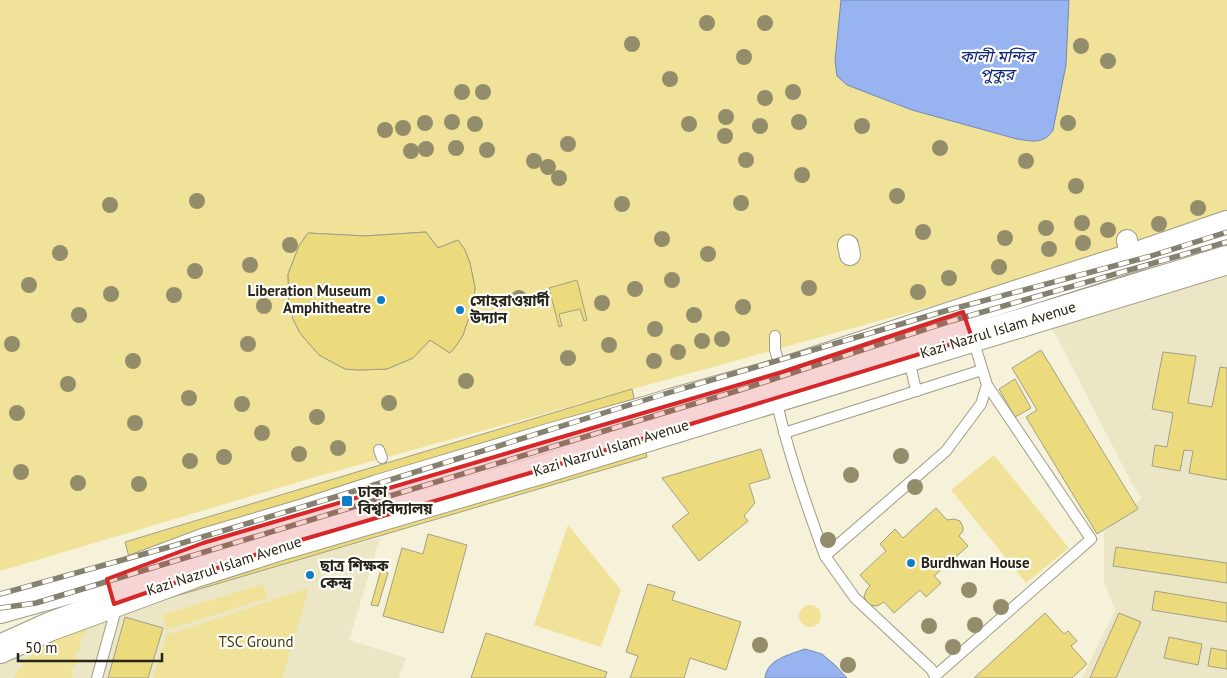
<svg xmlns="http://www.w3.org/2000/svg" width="1227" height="678" font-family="'PT Sans','Noto Sans Bengali',sans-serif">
  <rect width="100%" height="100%" fill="#f6f2d9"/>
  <g fill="#ebe6c6">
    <path d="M1227,271v407h-145l33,-67 -11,-29v-49l38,-35 -12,-18 -73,-143 -9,-14z"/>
    <path d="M380,538l-31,102 57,18 -7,20h-399v-31l130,-43z"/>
  </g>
  <g fill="#f0e298">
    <path d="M0,0h1227v214l-161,55 -747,207 -319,95z"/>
    <path d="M994,455l75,93 -43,35 -75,-93z"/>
    <path d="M568,525l53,65 -20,57 -67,-22z"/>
    <path d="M263,584l5,14 -101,32 -5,-15z"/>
    <path d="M309,588l-27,90h-129l13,-43z"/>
    <circle cx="810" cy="616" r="11"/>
    <path d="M84,624l3,9 -7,6 1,9 -6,5 3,9 -7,7 2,9h-59c16,-31 41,-40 70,-54z"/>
  </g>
  <g fill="#97b4f1" stroke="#7589b1">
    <path d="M841,0h228l-3,65 -13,65c-9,15 -22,11 -36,9l-105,-29 -65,-25 -10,-9 -2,-15z"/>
    <path d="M805,649l17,5 13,11 12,13h-82c2,-19 24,-23 40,-29z"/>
  </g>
  <g fill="#ecdb7d" stroke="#a29f88">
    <path d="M426,232l12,16 20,-8 7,10 5,13 5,25 -1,10 -6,22 -5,15 -7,11 -6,7 -20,-13 -17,18 -26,11 -28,1 -14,-1 -26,-14 -19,-22 -7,-14 -4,-16 -1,-29 11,-28 9,-13 57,3z"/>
    <path d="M426,232l12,16 20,-8 7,10 5,13 5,25 -1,10 -6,22 -5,15 -7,11 -6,7 -20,-13 -17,18 -26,11 -28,1 -14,-1 -26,-14 -19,-22 -7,-14 -4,-16 -1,-29 11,-28 9,-13 57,3z"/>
    <path d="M577,280l10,40 -3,1 -4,-12 -21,5 3,12 -3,1 -10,-39z"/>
    <path d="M1041,350l97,159 -41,25 -71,-117 11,-7 -25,-42z"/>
    <path d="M1163,352l33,4 -8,47 24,4 8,-40 7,1v112l-38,-7 4,-22 -9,-1 -4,21 -28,-5 3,-21 12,2 6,-34 -21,-4z"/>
    <path d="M1015,379l16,29 -16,9 -16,-28z"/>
    <path d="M632,389l15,68 -505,149 -17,-64z"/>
    <path d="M761,449l9,29 -21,6 6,19 -11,13 4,5 -49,40 -27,-35 17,-13 -27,-35z"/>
    <path d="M936,508l11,12 7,-1 6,2 3,6v4l-4,5 9,10 -34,30 7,7 -15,14 -6,-7 -26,23 -10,-11 -7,4 -7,-1 -5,-6 -1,-3 3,-7 3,-3 -10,-11 26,-24 -6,-7 15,-15 8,9z"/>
    <path d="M428,534l39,11 -24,88 -60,-17 19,-68 21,6z"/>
    <path d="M1116,547l111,16v20l-114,-17z"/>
    <path d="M381,570l7,3 -10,33 -7,-1z"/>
    <path d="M648,584l27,8 -3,8 69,22 -15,48 -36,-12 -6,20h-54l8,-22 -12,-4z"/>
    <path d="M1155,591l72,12v19l-75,-12z"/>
    <path d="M1045,613l19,21 4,-3 9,10 -6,5 16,18 -15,14h-98z"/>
    <path d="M1119,613l22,9 -25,56h-26z"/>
    <path d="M125,617l38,11 -15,50h-40z"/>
    <path d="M486,633l121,39 -2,6h-134z"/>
    <path d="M1169,637l33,7 -4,21 -34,-7z"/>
    <path d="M1211,648l16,3v18l-19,-3z"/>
  </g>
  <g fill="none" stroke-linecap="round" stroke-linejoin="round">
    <g stroke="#a09c86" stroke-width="12">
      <g id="lane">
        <path d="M775,336v14l7,22"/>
        <path d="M909,358l5,24 3,9"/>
        <path d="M776,399c12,54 30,106 49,157l121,-105 35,-47 6,-19 -14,-46"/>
        <path d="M784,433l198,-63"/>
        <path d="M379,450l3,8"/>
        <path d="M825,556l30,42 76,71 5,9"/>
        <path d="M97,678l18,-65 -1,-9"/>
        <path d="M936,678l-1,-2 156,-137 -104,-154"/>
      </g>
    </g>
    <g stroke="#a09c86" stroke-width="22">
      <g id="street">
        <path d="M1127,240l2,11"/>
        <path d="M848,245l2,10"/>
      </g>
    </g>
    <g stroke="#a09c86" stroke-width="30">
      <g id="secondary">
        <path d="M0,609l107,-30 96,-36 98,-29 77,-25 174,-52 93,-26 26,-8 111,-31 230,-76 125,-40 90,-31"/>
        <path d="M0,649l49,-22 144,-53 91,-29 263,-77 680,-208"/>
      </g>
    </g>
    <use href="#lane" stroke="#fff" stroke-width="10"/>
    <use href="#street" stroke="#fff" stroke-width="20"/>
    <use href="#secondary" stroke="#fff" stroke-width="28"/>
    <g stroke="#848171" stroke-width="5.5">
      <g id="rail">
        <path d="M0,594l169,-47 176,-53 316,-99 284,-84 206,-55 76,-24"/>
        <path d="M0,608l36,-5 707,-214 208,-68 276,-79"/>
      </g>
    </g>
    <use href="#rail" stroke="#fffef9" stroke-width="4" stroke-dasharray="11" stroke-linecap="butt"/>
  </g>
  <g fill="#938d6c">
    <circle cx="707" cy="23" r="8"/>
    <circle cx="765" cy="23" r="8"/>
    <circle cx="632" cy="44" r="8"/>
    <circle cx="1081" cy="46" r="8"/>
    <circle cx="744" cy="57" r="8"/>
    <circle cx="1108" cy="61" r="8"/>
    <circle cx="670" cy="79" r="8"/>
    <circle cx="462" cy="92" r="8"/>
    <circle cx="483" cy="92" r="8"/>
    <circle cx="793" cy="92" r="8"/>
    <circle cx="765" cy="98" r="8"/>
    <circle cx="726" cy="117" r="8"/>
    <circle cx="452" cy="122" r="8"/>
    <circle cx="799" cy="122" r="8"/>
    <circle cx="425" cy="123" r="8"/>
    <circle cx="1068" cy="123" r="8"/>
    <circle cx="475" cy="124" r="8"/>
    <circle cx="689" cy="124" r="8"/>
    <circle cx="760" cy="126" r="8"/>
    <circle cx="862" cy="126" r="8"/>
    <circle cx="403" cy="128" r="8"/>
    <circle cx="385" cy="130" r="8"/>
    <circle cx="725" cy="136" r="8"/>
    <circle cx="568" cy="144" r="8"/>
    <circle cx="456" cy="148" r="8"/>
    <circle cx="940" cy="148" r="8"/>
    <circle cx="426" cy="149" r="8"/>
    <circle cx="487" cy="150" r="8"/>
    <circle cx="411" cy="151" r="8"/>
    <circle cx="746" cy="160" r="8"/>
    <circle cx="534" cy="161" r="8"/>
    <circle cx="1026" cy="161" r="8"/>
    <circle cx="548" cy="167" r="8"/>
    <circle cx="802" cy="175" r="8"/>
    <circle cx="559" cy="178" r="8"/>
    <circle cx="1076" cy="186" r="8"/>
    <circle cx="897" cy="196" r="8"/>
    <circle cx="197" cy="201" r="8"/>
    <circle cx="741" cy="203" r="8"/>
    <circle cx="622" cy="204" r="8"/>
    <circle cx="110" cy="205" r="8"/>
    <circle cx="1198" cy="208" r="8"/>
    <circle cx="1082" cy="223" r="8"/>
    <circle cx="1159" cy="224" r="8"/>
    <circle cx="1046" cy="228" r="8"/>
    <circle cx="1108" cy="230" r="8"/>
    <circle cx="923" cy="232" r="8"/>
    <circle cx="1005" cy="238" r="8"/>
    <circle cx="662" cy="239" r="8"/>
    <circle cx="1083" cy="243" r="8"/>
    <circle cx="290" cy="245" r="8"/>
    <circle cx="1049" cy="249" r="8"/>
    <circle cx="60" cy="253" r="8"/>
    <circle cx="708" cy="254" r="8"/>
    <circle cx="250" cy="265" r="8"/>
    <circle cx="999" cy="267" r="8"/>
    <circle cx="195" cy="271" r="8"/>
    <circle cx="949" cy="278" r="8"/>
    <circle cx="672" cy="280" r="8"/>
    <circle cx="29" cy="285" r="8"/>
    <circle cx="809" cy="288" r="8"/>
    <circle cx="635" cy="289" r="8"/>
    <circle cx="918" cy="292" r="8"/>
    <circle cx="111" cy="294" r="8"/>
    <circle cx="174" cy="295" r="8"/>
    <circle cx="519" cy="298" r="8"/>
    <circle cx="602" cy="303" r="8"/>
    <circle cx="264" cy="306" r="8"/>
    <circle cx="743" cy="307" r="8"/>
    <circle cx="79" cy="315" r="8"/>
    <circle cx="694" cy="315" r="8"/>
    <circle cx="655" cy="329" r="8"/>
    <circle cx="722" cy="339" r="8"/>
    <circle cx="702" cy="341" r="8"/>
    <circle cx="12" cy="344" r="8"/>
    <circle cx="248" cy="344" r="8"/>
    <circle cx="609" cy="345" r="8"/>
    <circle cx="678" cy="352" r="8"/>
    <circle cx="568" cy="358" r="8"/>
    <circle cx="133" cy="361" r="8"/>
    <circle cx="654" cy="361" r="8"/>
    <circle cx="466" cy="381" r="8"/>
    <circle cx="68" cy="384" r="8"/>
    <circle cx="189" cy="398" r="8"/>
    <circle cx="389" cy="403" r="8"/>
    <circle cx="242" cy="404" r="8"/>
    <circle cx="17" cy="413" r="8"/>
    <circle cx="317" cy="417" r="8"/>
    <circle cx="135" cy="423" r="8"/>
    <circle cx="262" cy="433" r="8"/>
    <circle cx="338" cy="448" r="8"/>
    <circle cx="299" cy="454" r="8"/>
    <circle cx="901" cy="456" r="8"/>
    <circle cx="224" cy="457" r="8"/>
    <circle cx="190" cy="461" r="8"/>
    <circle cx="21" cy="472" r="8"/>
    <circle cx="851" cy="475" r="8"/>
    <circle cx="78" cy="483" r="8"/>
    <circle cx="139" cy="484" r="8"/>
    <circle cx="915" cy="487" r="8"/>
    <circle cx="828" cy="540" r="8"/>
    <circle cx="969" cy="590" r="8"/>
    <circle cx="1001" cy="607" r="8"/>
    <circle cx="975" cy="625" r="8"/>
    <circle cx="929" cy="626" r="8"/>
    <circle cx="760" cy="645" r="8"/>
    <circle cx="953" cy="647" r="8"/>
    <circle cx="848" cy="665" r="8"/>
  </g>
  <path fill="#d62828" fill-opacity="0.2" stroke="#d62828" stroke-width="4" stroke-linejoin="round" d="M963,312l9,26 -425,130 -263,77 -170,59 -7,-25 96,-36 579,-171z"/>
  <g fill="#117cc6" stroke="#fffef9" stroke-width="2">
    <circle cx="381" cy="300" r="5"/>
    <circle cx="460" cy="310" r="5"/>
    <rect x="341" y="495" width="12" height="12" rx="2.5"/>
    <circle cx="911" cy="563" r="5"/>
    <circle cx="310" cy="575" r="5"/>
  </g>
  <g text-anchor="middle" stroke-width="4.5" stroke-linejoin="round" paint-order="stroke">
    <g font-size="15" font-weight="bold" fill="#26241b" stroke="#fffef9" text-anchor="start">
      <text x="371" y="296" text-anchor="end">Liberation Museum<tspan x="371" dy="17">Amphitheatre</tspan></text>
      <text x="470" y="306">সোহরাওয়ার্দী<tspan x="470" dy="17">উদ্যান</tspan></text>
      <text x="358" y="497">ঢাকা<tspan x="358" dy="17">বিশ্ববিদ্যালয়</tspan></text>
      <text x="921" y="568">Burdhwan House</text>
      <text x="320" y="571">ছাত্র শিক্ষক<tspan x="320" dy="17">কেন্দ্র</tspan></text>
    </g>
    <g font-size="15" fill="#26241b" stroke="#fffef9">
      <text transform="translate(998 330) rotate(-17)" y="5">Kazi Nazrul Islam Avenue</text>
      <text transform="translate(611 448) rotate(-17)" y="5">Kazi Nazrul Islam Avenue</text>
      <text transform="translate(224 566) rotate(-18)" y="5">Kazi Nazrul Islam Avenue</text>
    </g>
    <g font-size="15" fill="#423b13" stroke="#fffef9">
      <text x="256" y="647">TSC Ground</text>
    </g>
    <g font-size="16" font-style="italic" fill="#0b257a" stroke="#fffef9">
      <text x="997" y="62">কালী মন্দির<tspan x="997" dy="18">পুকুর</tspan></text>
    </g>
  </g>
  <path d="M18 653v8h144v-8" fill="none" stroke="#26241b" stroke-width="2.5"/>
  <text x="25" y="653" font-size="15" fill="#26241b" stroke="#fffef9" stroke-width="4" paint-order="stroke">50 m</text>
</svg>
